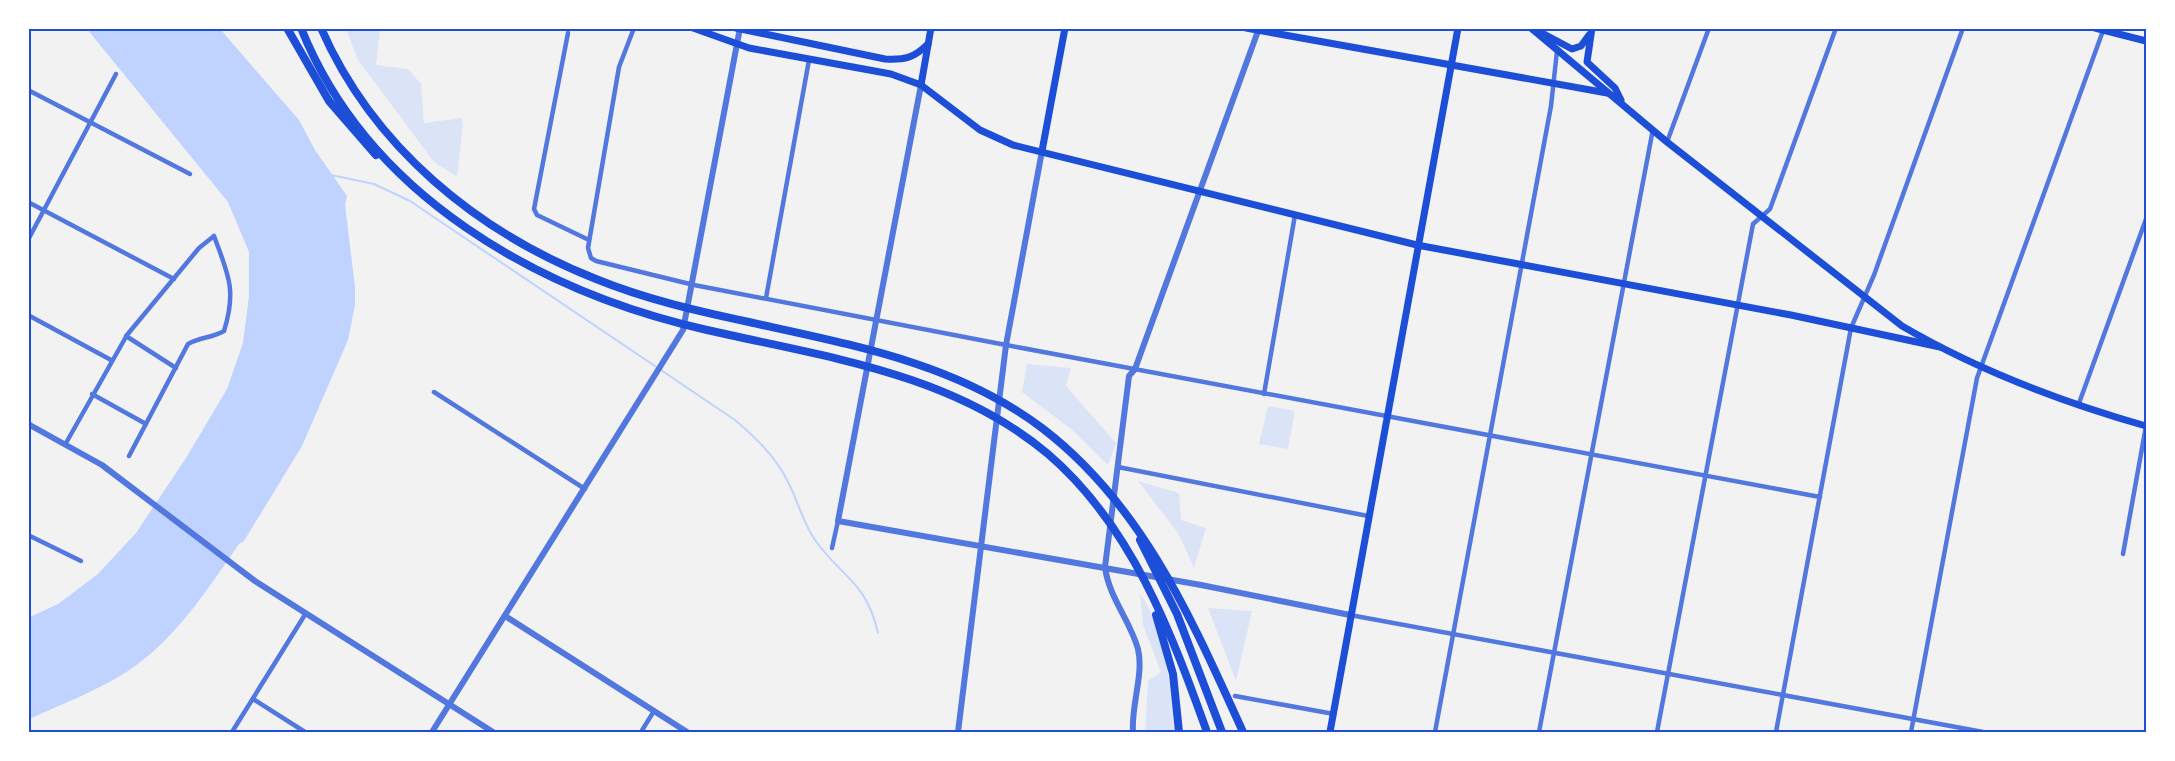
<svg xmlns="http://www.w3.org/2000/svg" width="2175" height="761" font-family="'Exo 2',sans-serif">
  <rect width="100%" height="100%" fill="#f2f2f2"/>
  <g fill="#dbe4f7">
    <path d="M346,29h34l-4,36 32,4 13,15 3,39 37,-5 2,6 -6,53 -23,-15 -76,-102z"/>
    <path d="M1027,364l44,4 -5,18 50,57 -8,22 -37,-36 -49,-37z"/>
    <path d="M1268,406l27,5 -7,38 -29,-5z"/>
    <path d="M1138,481l41,12 2,27 25,8 -12,40 -16,-35z"/>
    <path d="M1140,593c27,43 30,90 34,139h-29l3,-51 13,-9 -18,-47z"/>
    <path d="M1208,608l44,3 -16,70z"/>
  </g>
  <path fill="#bfd3fe" d="M87,29h133l79,91 16,30 32,46 -2,9 10,82v18l-7,35 -46,106 -58,95 -5,3c-31,45 -65,97 -111,127 -31,20 -66,33 -99,48l-1,-101 30,-14 40,-30 38,-41 50,-75 41,-69 16,-46 6,-47v-44l-21,-50z"/>
  <g fill="none" stroke-linecap="round" stroke-linejoin="round">
    <path stroke="#bfd3fe" stroke-width="2" d="M331,175l43,9 36,17 325,219c21,18 41,37 53,62 10,19 15,41 27,58 28,39 51,41 63,93"/>
    <g stroke="#5277de" stroke-width="4.5">
      <path d="M634,28l-15,39 -31,181 3,10 5,3 98,24 312,60 814,152"/>
      <path d="M568,33l-34,176 3,6 52,25"/>
      <path d="M28,90l162,84"/>
      <path d="M1667,142l42,-114"/>
      <path d="M28,202l146,77"/>
      <path d="M28,240l88,-166"/>
      <path d="M766,298l43,-238"/>
      <path d="M28,315l83,45"/>
      <path d="M126,336l50,32"/>
      <path d="M434,392l151,97"/>
      <path d="M92,394l54,30"/>
      <path d="M1264,394l31,-179"/>
      <path d="M2078,406l68,-187"/>
      <path d="M66,443l61,-108 72,-87 15,-12c14,38 23,54 10,95 -12,7 -24,6 -36,13l-59,112"/>
      <path d="M1118,467l250,49"/>
      <path d="M28,535l53,26"/>
      <path d="M832,548l6,-27"/>
      <path d="M2123,554l23,-128"/>
      <path d="M1350,615l633,117"/>
      <path d="M1235,696l99,18"/>
      <path d="M253,699l52,33"/>
      <path d="M232,732l74,-119"/>
      <path d="M641,732l13,-21"/>
      <path d="M1435,732l116,-626 6,-55"/>
      <path d="M1539,732l114,-603"/>
      <path d="M1657,732l96,-508 17,-15 66,-181"/>
      <path d="M1776,732l75,-404 23,-53 89,-247"/>
      <path d="M1911,732l66,-354 127,-350"/>
    </g>
    <g stroke="#5277de" stroke-width="6">
      <path d="M921,85l-83,436 363,64 149,30"/>
      <path d="M28,424l74,41 153,116 238,151"/>
      <path d="M505,616l182,116"/>
      <path d="M432,732l251,-402 57,-302"/>
      <path d="M958,732l48,-387 36,-194"/>
      <path d="M1133,732c-2,-27 11,-57 5,-83 -8,-29 -29,-51 -33,-82l24,-191 6,-7 123,-338"/>
    </g>
    <g stroke="#1d4ed8" stroke-width="7">
      <path d="M693,28l56,20 142,26 30,11 59,45 33,15 404,100 374,70 149,32"/>
      <path d="M736,28l149,31c20,1 29,-1 43,-15"/>
      <path d="M1246,28l361,65"/>
      <path d="M1531,28l136,114 235,184c77,45 160,76 244,100"/>
      <path d="M1592,28l-5,34 28,26 6,12"/>
      <path d="M2095,28l51,13"/>
      <path d="M1542,33l30,16 9,-3 8,-11"/>
      <path d="M921,85l10,-57"/>
      <path d="M1042,151l23,-123"/>
      <path d="M1330,732l128,-704"/>
    </g>
    <g stroke="#1d4ed8" stroke-width="8">
      <path d="M287,28l42,73 47,54"/>
      <path d="M301,28c67,168 238,264 406,302 118,27 245,43 341,124 84,72 123,178 159,278"/>
      <path d="M321,28c52,119 156,204 275,251 49,20 101,32 153,43 103,23 207,41 293,106 101,77 150,192 201,304"/>
      <path d="M1140,540l37,74 45,118"/>
      <path d="M1156,615l17,59 6,58"/>
    </g>
  </g>
  <rect width="2175" height="761" fill="none" stroke="#ffffff" stroke-width="60"/>
  <rect x="30" y="30" width="2115" height="701" fill="none" stroke="#1d4ed8" stroke-width="2"/>
</svg>
